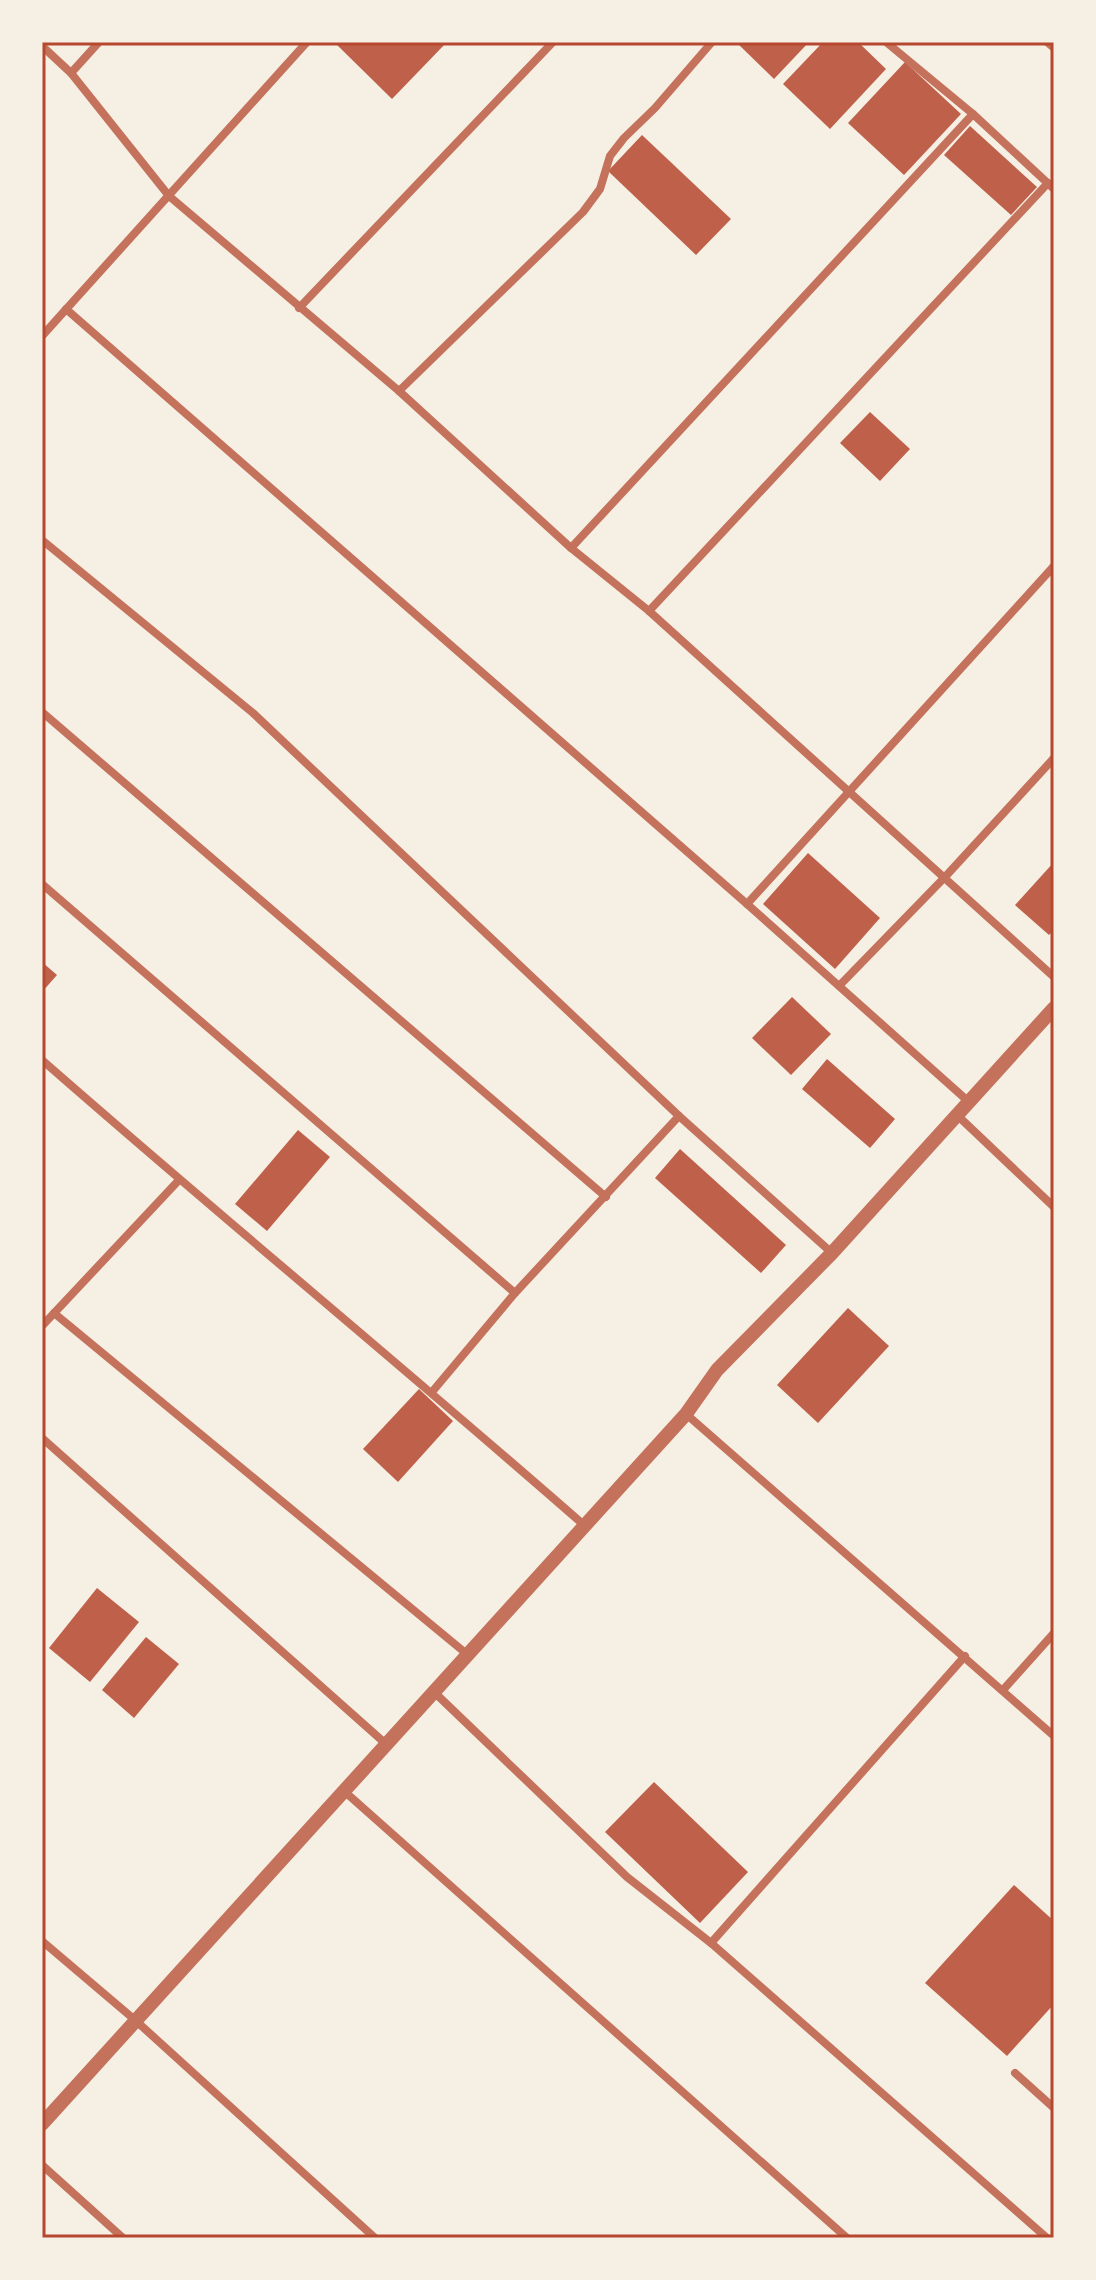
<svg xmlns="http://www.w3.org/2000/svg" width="1096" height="2280" font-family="'Asap Condensed',sans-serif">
  <rect width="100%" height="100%" fill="#f6efe4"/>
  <g fill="#bf614a">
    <path d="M334,42h113l-55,57z"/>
    <path d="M736,42h73l-35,37z"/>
    <path d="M823,42h35l28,27 -56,60 -47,-45z"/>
    <path d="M905,62l56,52 -57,61 -56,-52z"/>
    <path d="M970,126l67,61 -26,28 -67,-60z"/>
    <path d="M642,135l89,84 -35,36 -88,-84z"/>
    <path d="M870,412l40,37 -30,32 -40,-38z"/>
    <path d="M808,853l72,65 -45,51 -72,-65z"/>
    <path d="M1054,862v68l-5,5 -34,-30z"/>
    <path d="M42,962l15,13 -15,17z"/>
    <path d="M792,997l39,37 -40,41 -39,-37z"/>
    <path d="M827,1059l68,60 -25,29 -68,-59z"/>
    <path d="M298,1130l32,27 -63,74 -32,-27z"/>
    <path d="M680,1149l106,96 -25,28 -106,-95z"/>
    <path d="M848,1308l41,38 -71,77 -41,-38z"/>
    <path d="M419,1389l34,32 -55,61 -35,-33z"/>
    <path d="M97,1588l42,34 -49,60 -41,-34z"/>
    <path d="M146,1637l33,27 -45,54 -32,-28z"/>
    <path d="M654,1782l94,90 -48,51 -95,-91z"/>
    <path d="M1014,1885l40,36v83l-47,52 -82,-73z"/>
  </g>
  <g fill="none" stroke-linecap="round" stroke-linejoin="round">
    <g stroke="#c5725c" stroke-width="8">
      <path d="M886,42l87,72 81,75"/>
      <path d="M1047,42l7,6"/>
      <path d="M42,46l29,27 98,123 230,195 172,157 78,63 405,366"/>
      <path d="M71,73l28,-31"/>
      <path d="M299,308l254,-266"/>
      <path d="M66,309l681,595 222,198"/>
      <path d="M42,336l265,-294"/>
      <path d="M399,391l184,-179 17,-23 10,-33 14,-18 31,-30 57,-66"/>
      <path d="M42,540l211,173 426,403 153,137"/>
      <path d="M571,548l402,-434"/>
      <path d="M649,611l399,-428"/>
      <path d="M42,712l564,485"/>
      <path d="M42,884l473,409"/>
      <path d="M747,904l307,-338"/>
      <path d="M839,986l106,-109 109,-119"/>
      <path d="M42,1060c179,157 364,309 543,466"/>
      <path d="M958,1116l96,91"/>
      <path d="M54,1313l414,342"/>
      <path d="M42,1326l137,-146"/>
      <path d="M432,1392l83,-99 164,-177"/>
      <path d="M686,1414l368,322"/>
      <path d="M42,1438l344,306"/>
      <path d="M1003,1690l51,-57"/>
      <path d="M434,1692l193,185 84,66 336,295"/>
      <path d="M344,1791l503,447"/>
      <path d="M42,1941l93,79 240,218"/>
      <path d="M711,1943l254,-287"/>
      <path d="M1015,2073l39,35"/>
      <path d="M42,2165l81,73"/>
    </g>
    <path stroke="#c5725c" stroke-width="14" d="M42,2124l644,-710 31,-44 115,-117 222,-245"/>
  </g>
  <rect width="1096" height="2280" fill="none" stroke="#f6efe4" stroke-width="88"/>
  <rect x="44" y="44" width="1008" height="2192" fill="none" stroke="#b5482f" stroke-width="3"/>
</svg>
